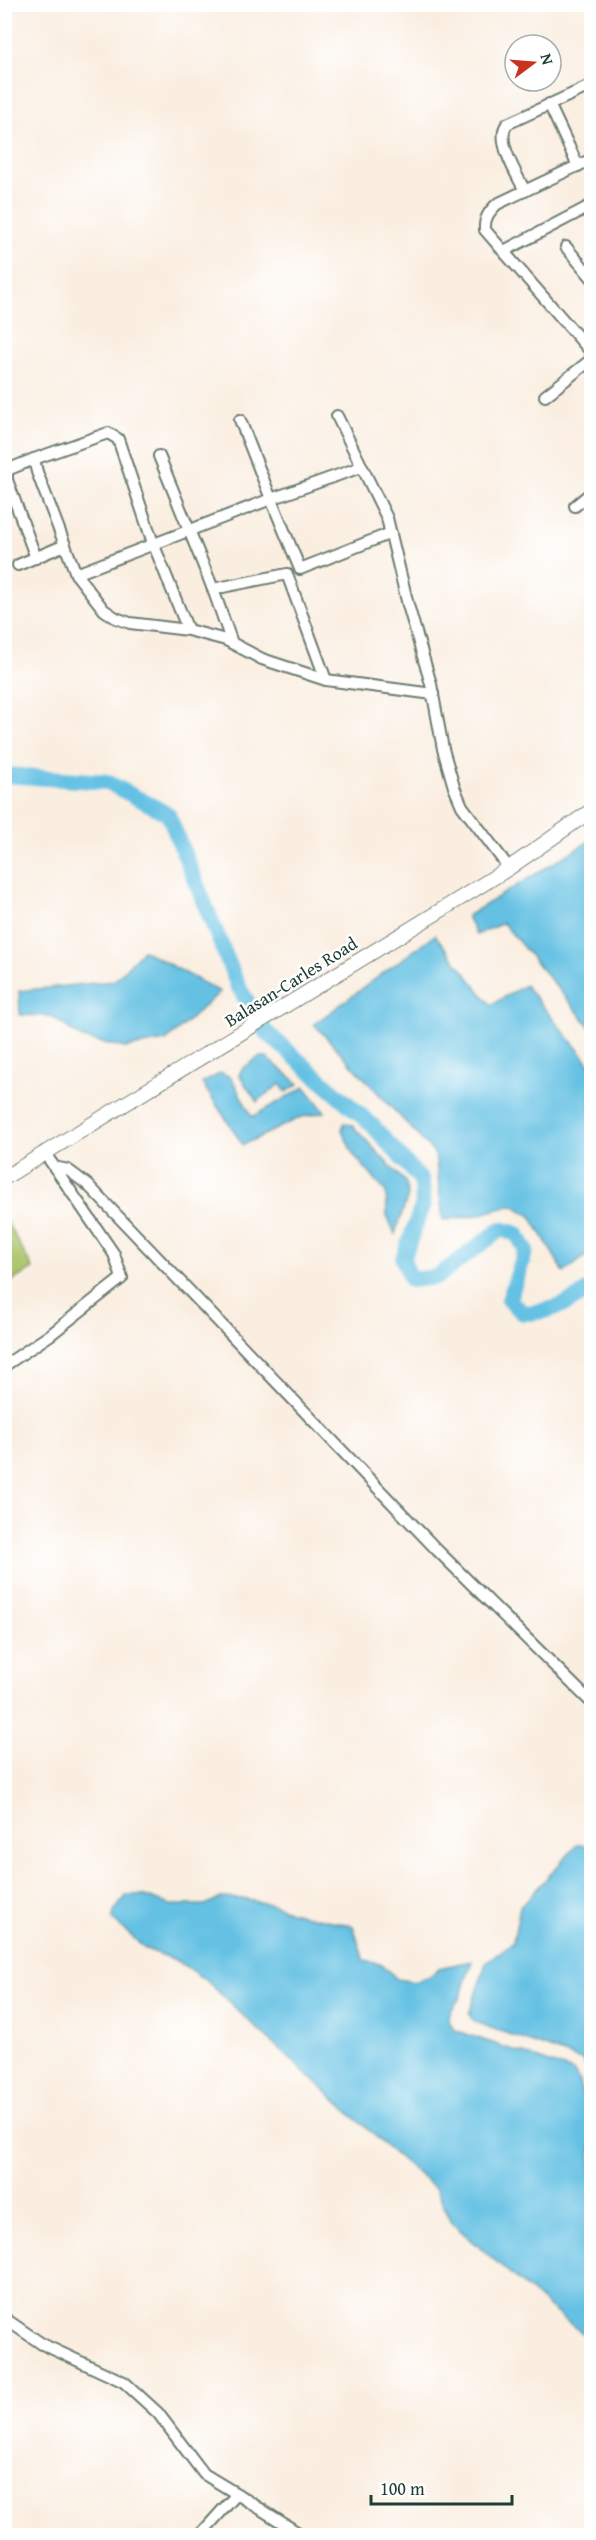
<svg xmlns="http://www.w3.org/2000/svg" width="596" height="2540" font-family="'Gentium Book Plus',serif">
  <rect width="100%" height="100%" fill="#fff"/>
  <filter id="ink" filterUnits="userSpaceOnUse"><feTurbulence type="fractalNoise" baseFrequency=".0167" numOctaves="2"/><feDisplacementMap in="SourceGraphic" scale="12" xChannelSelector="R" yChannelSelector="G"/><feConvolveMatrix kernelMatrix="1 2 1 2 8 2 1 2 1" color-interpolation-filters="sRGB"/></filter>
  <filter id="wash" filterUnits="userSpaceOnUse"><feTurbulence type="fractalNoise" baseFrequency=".008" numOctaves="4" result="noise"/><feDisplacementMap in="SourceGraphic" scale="24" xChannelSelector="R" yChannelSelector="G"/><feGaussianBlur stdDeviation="1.35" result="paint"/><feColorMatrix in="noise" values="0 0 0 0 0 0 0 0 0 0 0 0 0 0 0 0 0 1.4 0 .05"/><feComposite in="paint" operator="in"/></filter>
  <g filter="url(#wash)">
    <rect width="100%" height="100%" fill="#faeee0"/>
    <path fill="#abc368" stroke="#65804e" stroke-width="1.5" d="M7,1222l26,47 -23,13 -5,-10 -1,-49z"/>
    <g fill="#65c1e3" stroke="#427f8c" stroke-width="1.5">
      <path d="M591,840v188l-88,-105 -27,12 -9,-19z"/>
      <path d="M435,935l56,70 34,-20 66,80v187l-27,21 -33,-57 -18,-11 -40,11 -30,4 -8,-66 -121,-130z"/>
      <path d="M143,950l77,42 -54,49 -41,7 -43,-10 -31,-22 -31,-1 -1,-24 95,-10z"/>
      <path d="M259,1057h7l33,27 -13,8 -6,-8 -23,18 -18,-27 3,-6z"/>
      <path d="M221,1073l10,4 21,40 53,-30 20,25 -24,5 -58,28 -41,-62z"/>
      <path d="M344,1123l8,2 54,58 2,13 -13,38 -8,-19 -1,-23 -33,-38 -11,-24z"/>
      <path d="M578,1844l13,3v244l-7,-30 -110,-39 -5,-8 17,-51 27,-21 7,-35z"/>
      <path d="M127,1895h15l28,10h35l15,-7 22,1 34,6 14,7 63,14 11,35 17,3 16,15 18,3 15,-6 9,-8 33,-7 -12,37 -8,11 -4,11 7,10 118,41 6,10 12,50v209l-40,-31 -98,-85 -18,-36 -39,-33 -127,-115 -61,-58 -32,-22 -30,-11 -34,-30 3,-9z"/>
    </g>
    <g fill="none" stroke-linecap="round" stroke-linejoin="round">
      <path stroke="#65c1e3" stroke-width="16" d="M4,775l103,7 61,32 70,172 27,45 107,94 50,56 1,23 -20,55 8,21 26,-3 64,-48 16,5 9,16 -17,50 14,13c25,0 50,-10 69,-26"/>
    </g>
  </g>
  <g filter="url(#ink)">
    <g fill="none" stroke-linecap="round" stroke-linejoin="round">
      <g stroke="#6c7b70" stroke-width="14">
        <g id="minor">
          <path d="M549,104l29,62"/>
          <path d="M592,159l-95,45c-8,8 -13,14 -12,26l107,123"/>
          <path d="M525,191c-8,-16 -30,-51 -18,-67l85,-39"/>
          <path d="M566,247l26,31"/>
          <path d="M504,251l88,-46"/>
          <path d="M545,396l47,-37"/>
          <path d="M337,416l50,102 21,87 23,79 12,65 11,38 8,19 47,62"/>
          <path d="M240,420l31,79 90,-32"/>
          <path d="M159,456l54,133"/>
          <path d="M34,459l-27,11v10l29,78"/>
          <path d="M575,506l17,-14"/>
          <path d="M18,565l47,-20"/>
          <path d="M76,574l195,-75 29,70 91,-36"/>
          <path d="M188,630l-35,-87 -35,-104 -10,-6 -74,26 3,13 39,102 28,36 12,8 14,5 58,7 38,10 36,19 64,21 107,14"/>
          <path d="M232,643l-19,-54 74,-15 39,106"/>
          <path d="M54,1167l14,3 20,15 349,365 155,153"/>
          <path d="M4,1366l46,-31 72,-57 -8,-24 -70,-102"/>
          <path d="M4,2318l38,26 82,38 34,31 46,61 33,20"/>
          <path d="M199,2536l38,-42 66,42"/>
        </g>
      </g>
      <g stroke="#6c7b70" stroke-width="16">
        <path id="major" d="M4,1178l439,-269 66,-41 83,-58"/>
      </g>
      <use href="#minor" stroke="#fff" stroke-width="10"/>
      <use href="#major" stroke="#fff" stroke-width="14"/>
    </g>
  </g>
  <g text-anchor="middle" stroke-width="5" stroke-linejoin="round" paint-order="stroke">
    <g font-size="18" fill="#1f3d34" stroke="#fff">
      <text transform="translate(291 982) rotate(-32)" y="6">Balasan-Carles Road</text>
    </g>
  </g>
  <rect width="596" height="2540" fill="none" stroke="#fff" stroke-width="24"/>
  <g transform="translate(533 63) rotate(74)"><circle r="28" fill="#ffffff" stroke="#a5b1ae" stroke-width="1.5"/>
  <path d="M0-4.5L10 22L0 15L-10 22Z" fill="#c8321e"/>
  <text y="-9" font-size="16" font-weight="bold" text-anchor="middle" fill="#1f3d34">N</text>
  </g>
  <path d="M371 2495v9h141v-9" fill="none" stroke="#1f3d34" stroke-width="3"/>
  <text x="380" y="2495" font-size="18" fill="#1f3d34" stroke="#ffffff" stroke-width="4.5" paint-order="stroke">100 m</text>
</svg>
